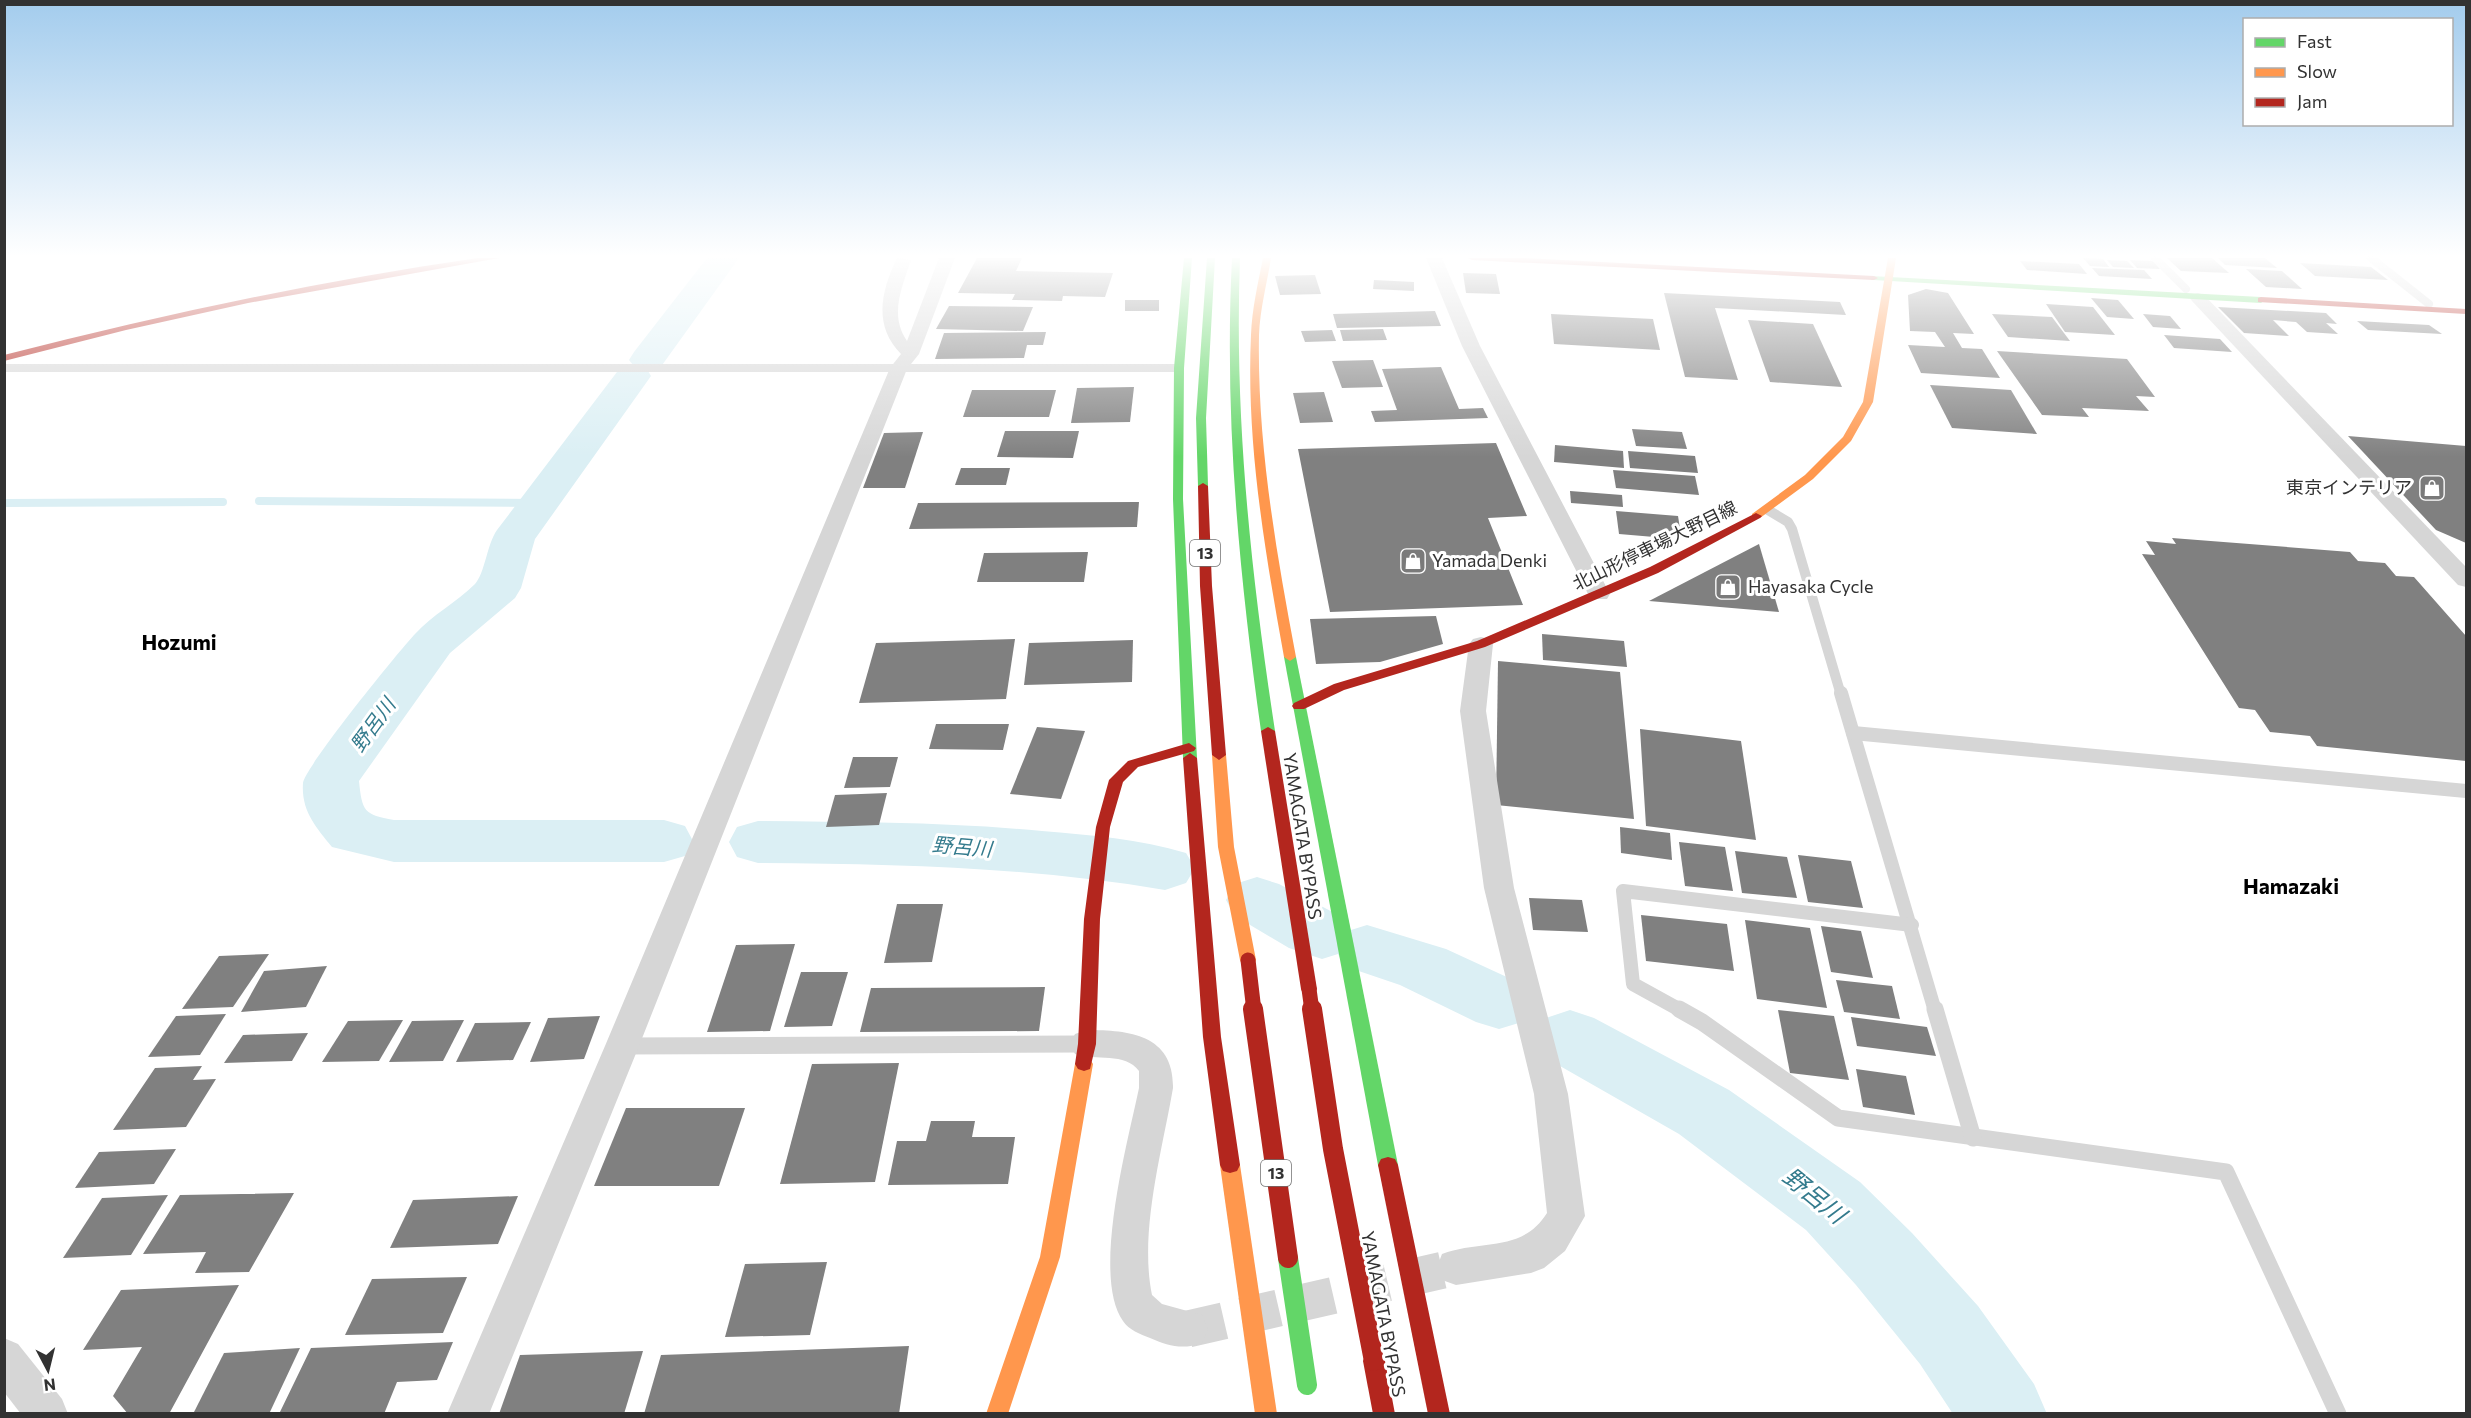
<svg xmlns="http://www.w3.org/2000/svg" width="2471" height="1418" font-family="Commissioner,'Noto Sans JP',sans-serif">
  <rect width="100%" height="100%" fill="#fff"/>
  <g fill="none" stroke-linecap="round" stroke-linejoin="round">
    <g stroke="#dbeff4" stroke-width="8">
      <path d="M259,501l281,2"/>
      <path d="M4,503l219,-1"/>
    </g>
    <g fill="#dbeff4" fill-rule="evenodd">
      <path d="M707,258h32l-79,110 -12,3 3,5 -116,163 -14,49 -6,10 -65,55 -91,128c3,30 5,34 35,39h270l21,6 8,15 -8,15 -21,6h-270l-62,-15c-16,-20 -31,-36 -29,-64 2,-16 95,-131 112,-149 17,-19 42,-32 60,-50 10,-11 12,-40 22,-54l123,-162 13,-3 -4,-5 5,-8z"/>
      <path d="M758,821c95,1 189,1 284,10 48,4 98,8 144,22l9,15 -9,15 -21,7c-135,-23 -270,-26 -407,-27l-21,-6 -8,-15 8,-15z"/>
      <path d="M1257,877l22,7 65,34 7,12 16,-5 79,24 76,35 10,19 -10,19 -23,7 -23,-7 -76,-37 -56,-19 -6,-12 -16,5 -33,-11 -54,-32 -9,-16 9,-16z"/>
      <path d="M1570,1010l24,8 135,72 131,92 52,51 66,73 56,78 13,30h-94l-33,-50 -64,-79 -50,-55 -127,-96 -133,-76 -10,-20 10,-20z"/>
    </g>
  </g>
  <g fill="#808080">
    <path d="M977,258h45l-6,13 97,2 -8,24 -42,-1 -1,5 -50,-1 3,-6 -57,-1z"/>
    <path d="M2083,258l20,1 6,8 -19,-1z"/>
    <path d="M2167,258h45l17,15 -48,-2z"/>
    <path d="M2218,258h47l12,10 -52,-3z"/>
    <path d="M2107,260l20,1 7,7 -21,-1z"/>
    <path d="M2130,260l23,1 7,8 -23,-1z"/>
    <path d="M2020,261l59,3 8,10 -60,-4z"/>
    <path d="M2300,263l71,4 17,13 -73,-4z"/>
    <path d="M2092,268l52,2 8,9 -53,-3z"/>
    <path d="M2246,269l36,2 20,18 -36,-2z"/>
    <path d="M1463,273l33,1 4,20 -34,-1z"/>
    <path d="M1315,275l6,19 -41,1 -5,-19z"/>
    <path d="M1374,280l40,2v9l-41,-2z"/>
    <path d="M1926,289l22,4 26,41 -21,-1 9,15 20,1 18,29 -79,-5 -13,-28 37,2 -10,-15 -25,-1 -2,-36z"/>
    <path d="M1664,293l176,9 6,13 -131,-7 23,72 -53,-3z"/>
    <path d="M2091,298l27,2 16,19 -27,-2z"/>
    <rect x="1125" y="300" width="34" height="11"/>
    <path d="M2046,304l47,3 22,28 -50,-3z"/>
    <path d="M949,306l84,1 -10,24 -87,-2z"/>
    <path d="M2218,307l108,6 11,11 -11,-1 12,11 -31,-2 -11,-10 -23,-2 16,16 -45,-3z"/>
    <path d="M1435,311l6,15 -104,2 -4,-14z"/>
    <path d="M1551,314l102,5 7,31 -106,-6z"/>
    <path d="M1992,314l60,3 18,24 -62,-4z"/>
    <path d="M2143,314l27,2 11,13 -28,-2z"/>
    <path d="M1748,320l65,4 29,63 -72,-5z"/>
    <path d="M2357,321l72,4 13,9 -74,-4z"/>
    <path d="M1383,329l4,11 -44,1 -3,-11z"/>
    <path d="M1332,330l4,11 -31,1 -4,-11z"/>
    <path d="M1046,332l-3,13h-16l-3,13 -89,1 9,-26z"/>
    <path d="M2164,335l56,4 12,13 -58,-4z"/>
    <path d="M1997,351l130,8 28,38 -19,-1 13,15 -67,-3 7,9 -47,-2z"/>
    <path d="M1373,360l10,27 -41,1 -10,-27z"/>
    <path d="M1441,367l18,42 24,-1 5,10 -113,4 -4,-11 26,-1 -15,-41z"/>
    <path d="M1930,385l81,5 26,44 -85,-6z"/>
    <path d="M1134,387l-4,35 -59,1 6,-35z"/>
    <path d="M972,390h84l-7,27h-86z"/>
    <path d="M1324,392l9,30 -33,1 -7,-30z"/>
    <path d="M1632,429l50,3 5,17 -51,-3z"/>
    <path d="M1005,431h74l-6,27 -76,-1z"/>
    <path d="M923,432l-18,56h-42l21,-55z"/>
    <path d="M2348,436l118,10v97l-30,-13z"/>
    <path d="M1496,443l31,73 -39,2 35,87 -193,7 -32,-163z"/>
    <path d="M1555,445l68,6 1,17 -70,-6z"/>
    <path d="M1628,451l67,5 3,17 -68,-5z"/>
    <path d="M961,468h49l-4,17h-51z"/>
    <path d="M1613,470l82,6 4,19 -83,-7z"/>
    <path d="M1570,491l52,4 1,12 -52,-4z"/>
    <path d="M1139,502l-2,25 -228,2 9,-26z"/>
    <path d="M1616,511l62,5 3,19 -15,3 -47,-4z"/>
    <path d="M2172,538l178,14 8,9 27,2 11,13 18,1 52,59v125l-149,-15 -7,-10 -40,-4 -15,-22 -16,-2 -97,-154 13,1 -9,-14 30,3z"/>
    <path d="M1759,544l20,68 -130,-11z"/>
    <path d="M1088,552l-4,30h-107l7,-29z"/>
    <path d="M1436,616l7,28 -63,18 -64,2 -6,-45z"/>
    <path d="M1542,634l82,7 3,26 -84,-7z"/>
    <path d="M1015,639l-9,60 -147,4 17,-60z"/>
    <path d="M1133,640l-1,42 -108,3 5,-42z"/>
    <path d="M1498,661l122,11 14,147 -138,-14z"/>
    <path d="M936,724h73l-6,26 -74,-1z"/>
    <path d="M1037,727l48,4 -24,68 -51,-5z"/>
    <path d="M1640,729l101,12 15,99 -110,-14z"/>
    <path d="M853,757h45l-8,30 -46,1z"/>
    <path d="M887,793l-8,32 -53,2 9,-32z"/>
    <path d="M1620,827l50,6 2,27 -51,-7z"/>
    <path d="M1679,842l46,5 8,44 -48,-5z"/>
    <path d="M1735,851l52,6 10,41 -55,-5z"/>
    <path d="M1798,855l53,6 12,47 -55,-6z"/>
    <path d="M1529,898l53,2 6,32 -55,-2z"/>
    <path d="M897,904h46l-11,58 -48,1z"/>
    <path d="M1641,915l86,9 7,47 -88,-10z"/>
    <path d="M1745,920l65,8 17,80 -70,-9z"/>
    <path d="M1821,926l40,5 12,47 -42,-6z"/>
    <path d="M795,944l-25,87 -63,1 29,-87z"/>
    <path d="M269,954l-36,53 -51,2 37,-53z"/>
    <path d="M327,966l-21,41 -65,5 23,-41z"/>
    <path d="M801,972h47l-16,54 -48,1z"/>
    <path d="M1836,980l56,6 8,33 -56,-7z"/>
    <path d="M1045,987l-6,44 -179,1 11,-44z"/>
    <path d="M1778,1010l56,6 15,64 -59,-7z"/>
    <path d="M226,1014l-26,41 -52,2 28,-41z"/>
    <path d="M600,1016l-16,43 -54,3 18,-44z"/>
    <path d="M1851,1017l76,10 9,29 -79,-10z"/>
    <path d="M403,1020l-24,41 -57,1 26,-41z"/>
    <path d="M464,1020l-21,41 -54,1 23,-41z"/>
    <path d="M531,1022l-18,38 -57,2 19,-39z"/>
    <path d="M308,1033l-16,28 -68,2 19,-28z"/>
    <path d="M899,1063l-24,119 -95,2 32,-120z"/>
    <path d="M202,1066l-9,14 23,-1 -30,48 -73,3 42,-62z"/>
    <path d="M1856,1069l50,7 9,39 -52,-8z"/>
    <path d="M626,1108h119l-26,78h-125z"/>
    <path d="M931,1121h44l-3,16h43l-7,47 -120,1 9,-44h29z"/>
    <path d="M176,1149l-22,35 -79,4 24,-36z"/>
    <path d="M294,1193l-45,79 -54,1 11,-21 -63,2 37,-59z"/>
    <path d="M168,1195l-37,60 -68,3 39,-60z"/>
    <path d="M518,1196l-20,48 -108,4 23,-48z"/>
    <path d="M827,1262l-17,73 -85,2 20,-73z"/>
    <path d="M467,1277l-24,56 -98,2 27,-56z"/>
    <path d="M239,1285l-70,129h-41l-15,-18 29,-49 -59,3 38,-60z"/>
    <path d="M453,1342l-16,38 -40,2 -13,32h-105l32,-66z"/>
    <path d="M909,1346l-10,68h-255l17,-59z"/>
    <path d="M300,1348l-31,66h-76l31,-61z"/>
    <path d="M643,1351l-19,63h-125l21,-59z"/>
  </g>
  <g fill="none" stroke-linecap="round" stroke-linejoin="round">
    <path stroke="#d6d6d6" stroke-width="37" stroke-dasharray="37 19" stroke-linecap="butt" d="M1188,1329l268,-62"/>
    <g stroke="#d6d6d6" stroke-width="8">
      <path d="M2155,258l31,31"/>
      <path d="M2371,258l58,46"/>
      <path d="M4,368h1175"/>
    </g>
    <path stroke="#d6d6d6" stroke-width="10" d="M1768,510l20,12 4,7 49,166"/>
    <g stroke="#d6d6d6" stroke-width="14">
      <path d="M1841,693l94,318"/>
      <path d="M1853,733l613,58"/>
      <path d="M1682,1011l-49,-27 -10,-93 289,34"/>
    </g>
    <g stroke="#d6d6d6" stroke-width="17">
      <path d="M1679,1009l23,13 136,96 388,54 112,242"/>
      <path d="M1935,1009l38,129"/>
      <path d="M623,1046l457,-2"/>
    </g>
    <g fill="#d6d6d6" fill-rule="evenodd">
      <path d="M897,258l14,2c-9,27 -22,55 -4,81l32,-83h16l-36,96 -12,15 -268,677 -150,368h-42l158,-368 285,-678 11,-14c-28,-28 -20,-63 -4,-96z"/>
      <path d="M1426,258h16l38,88 130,248 -3,5h-16l-3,-5 -126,-248z"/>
      <path d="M2198,293l6,2 262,272v20l-8,-2 -266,-284 -2,-3 2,-3z"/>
      <path d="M1481,637l8,2 4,5 -7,67 28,177 54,206 17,122 -20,35 -21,17 -13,5 -75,12 -14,-5 -5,-13 5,-13c40,-15 80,-1 105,-41l-13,-119 -50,-206 -24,-177 9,-67 4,-5z"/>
      <path d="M1087,1030c43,0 87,5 86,58 -11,64 -34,144 -21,207l10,9 40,11 6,14 -6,14c-19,7 -34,3 -52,-5 -10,-4 -21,-8 -27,-17 -32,-45 5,-180 16,-233v-17c-14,-19 -43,-10 -64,-17l-5,-10 5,-10z"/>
      <path d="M4,1338l14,6 44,55 6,15h-47l-17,-22z"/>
    </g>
    <g fill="#63d668" fill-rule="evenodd">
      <path d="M1184,258h8l-8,110 -1,131 14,259 -7,5 -7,-5 -10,-259 1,-131z"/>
      <path d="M1207,258h8l-9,160 2,68 -5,3 -5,-3 -2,-68z"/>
      <path d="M1232,258h8c-6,161 11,315 35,473l-7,4 -7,-4c-22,-159 -37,-313 -29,-473z"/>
      <path d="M1871,276l390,21 4,3 -4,3 -387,-23h-3z"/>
      <path d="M1290,653l6,4 102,508 -3,6 -7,2 -7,-2 -3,-6 -94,-508z"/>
    </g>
    <g fill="#ff974d" fill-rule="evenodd">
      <path d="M1263,258h8c-4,25 -11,51 -12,77 -2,108 17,216 37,322l-6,4 -6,-4c-19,-106 -38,-214 -33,-322 1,-26 7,-52 12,-77z"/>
      <path d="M1888,258h8l-23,144 -22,39 -38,38 -53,39h-8v-4l53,-39 38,-38 20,-35z"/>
      <path d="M1219,750l7,5 8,92 22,113 -2,5 -6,1 -6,-1 -2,-5 -22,-113 -6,-92z"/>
      <path d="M1084,1057l6,2 3,5 -33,193 -52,157h-22l54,-157 35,-193 3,-5z"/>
      <path d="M1230,1157l7,2 3,6 37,249h-22l-35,-249 3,-6z"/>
    </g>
    <g fill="#b3261e" fill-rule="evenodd">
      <path d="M478,258h21l-251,45 -122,27 -122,31v-6c157,-40 314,-74 474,-97z"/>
      <path d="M1468,258h54l352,18 4,2 -4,2 -402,-20z"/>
      <path d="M2261,297l205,12v5l-208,-12v-4z"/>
      <path d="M1203,483l5,3 4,100 14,169 -7,5 -7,-5 -12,-169 -2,-100z"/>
      <path d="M1756,513l6,3 -2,2 -102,55 -173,74 -141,43 -40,19h-10l-2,-3 2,-3 40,-19 143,-43 173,-74z"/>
      <path d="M1268,727l7,4 42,258 -2,5 -6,2 -6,-2 -2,-5 -40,-258z"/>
      <path d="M1189,743l7,5 -2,3 -56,16 -15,15 -13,45 -10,92 -4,125 -6,25 -6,2 -6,-2 -3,-5 3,-20 6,-125 12,-92 13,-47 19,-19z"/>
      <path d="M1190,753l7,5 24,279 19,128 -3,6 -7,2 -7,-2 -3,-6 -17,-128 -20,-279z"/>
      <path d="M1388,1157l7,2 3,6 52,249h-22l-50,-249 3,-6z"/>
      <path d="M1374,1350l8,3 3,8 10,53h-22l-10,-53 3,-8z"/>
    </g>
    <path stroke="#63d668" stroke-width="20" d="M1288,1258l19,127"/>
    <g stroke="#b3261e" stroke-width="15">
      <path d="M1248,960l6,51"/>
      <path d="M1309,989l3,22"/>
    </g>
    <g stroke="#b3261e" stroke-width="20">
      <path d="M1253,1009l35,249"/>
      <path d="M1312,1009l21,140 41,212"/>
    </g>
  </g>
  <linearGradient id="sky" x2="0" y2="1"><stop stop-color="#a3cced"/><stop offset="0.56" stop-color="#fff"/><stop offset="1" stop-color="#fff" stop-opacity="0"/></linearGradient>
  <rect width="2471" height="457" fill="url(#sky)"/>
  <defs>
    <g id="shop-square" transform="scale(1.35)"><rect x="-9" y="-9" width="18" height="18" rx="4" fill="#7a7a7a" stroke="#fff"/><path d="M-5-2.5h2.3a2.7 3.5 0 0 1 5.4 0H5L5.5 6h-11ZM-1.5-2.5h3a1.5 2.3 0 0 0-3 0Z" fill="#fff"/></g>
  </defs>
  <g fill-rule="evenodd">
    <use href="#shop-square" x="2432" y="488"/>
    <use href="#shop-square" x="1413" y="561"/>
    <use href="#shop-square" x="1728" y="587"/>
  </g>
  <g text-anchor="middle" stroke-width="6" stroke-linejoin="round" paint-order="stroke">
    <g fill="#fff" stroke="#707070" stroke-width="1.5">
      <rect x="1190" y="540" width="30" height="26" rx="4.5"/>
      <rect x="1261" y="1160" width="30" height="26" rx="4.5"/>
    </g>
    <g font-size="16" font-weight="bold" fill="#323232">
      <text x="1205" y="559">13</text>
      <text x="1276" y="1179">13</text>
    </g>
    <g font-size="18" fill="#323232" stroke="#fff" text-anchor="start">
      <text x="2412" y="494" text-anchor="end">東京インテリア</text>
      <text x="1432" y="567">Yamada Denki</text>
      <text x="1748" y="593">Hayasaka Cycle</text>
    </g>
    <g font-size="18" fill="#323232" stroke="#fff">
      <text transform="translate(1655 546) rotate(-26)" y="6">北山形停車場大野目線</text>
      <text transform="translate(1302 836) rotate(81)" y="6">YAMAGATA BYPASS</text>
      <text transform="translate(1383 1314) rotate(79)" y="6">YAMAGATA BYPASS</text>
    </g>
    <g font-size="20" font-style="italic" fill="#347b8d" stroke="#fff">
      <text transform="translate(373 725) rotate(-54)" y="7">野呂川</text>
      <text transform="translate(962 847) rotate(5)" y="7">野呂川</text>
    </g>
    <g font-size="21" font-weight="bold" fill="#000" stroke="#fff">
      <text x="179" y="650">Hozumi</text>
      <text x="2291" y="894">Hamazaki</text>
    </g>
    <g font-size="24" font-style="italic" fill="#347b8d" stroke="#fff">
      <text transform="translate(1814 1196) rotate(39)" y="8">野呂川</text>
    </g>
  </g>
  <rect width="2471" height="1418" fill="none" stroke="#323232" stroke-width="12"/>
  <rect x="2243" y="18" width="210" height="108" fill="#ffffff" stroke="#adadad" stroke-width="1.5"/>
  <rect x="2255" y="38" width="30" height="9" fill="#63d668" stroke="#adadad" stroke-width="1.5"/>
  <text x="2297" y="48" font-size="18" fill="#323232">Fast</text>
  <rect x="2255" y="68" width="30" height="9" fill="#ff974d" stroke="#adadad" stroke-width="1.5"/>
  <text x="2297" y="78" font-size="18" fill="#323232">Slow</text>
  <rect x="2255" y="98" width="30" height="9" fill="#b3261e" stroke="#adadad" stroke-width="1.5"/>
  <text x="2297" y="108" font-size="18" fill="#323232">Jam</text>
  <g transform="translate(48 1370) rotate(173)" stroke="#ffffff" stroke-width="4.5" paint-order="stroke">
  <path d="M0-4.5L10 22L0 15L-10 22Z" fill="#323232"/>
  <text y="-9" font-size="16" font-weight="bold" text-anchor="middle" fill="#323232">N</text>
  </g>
</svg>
